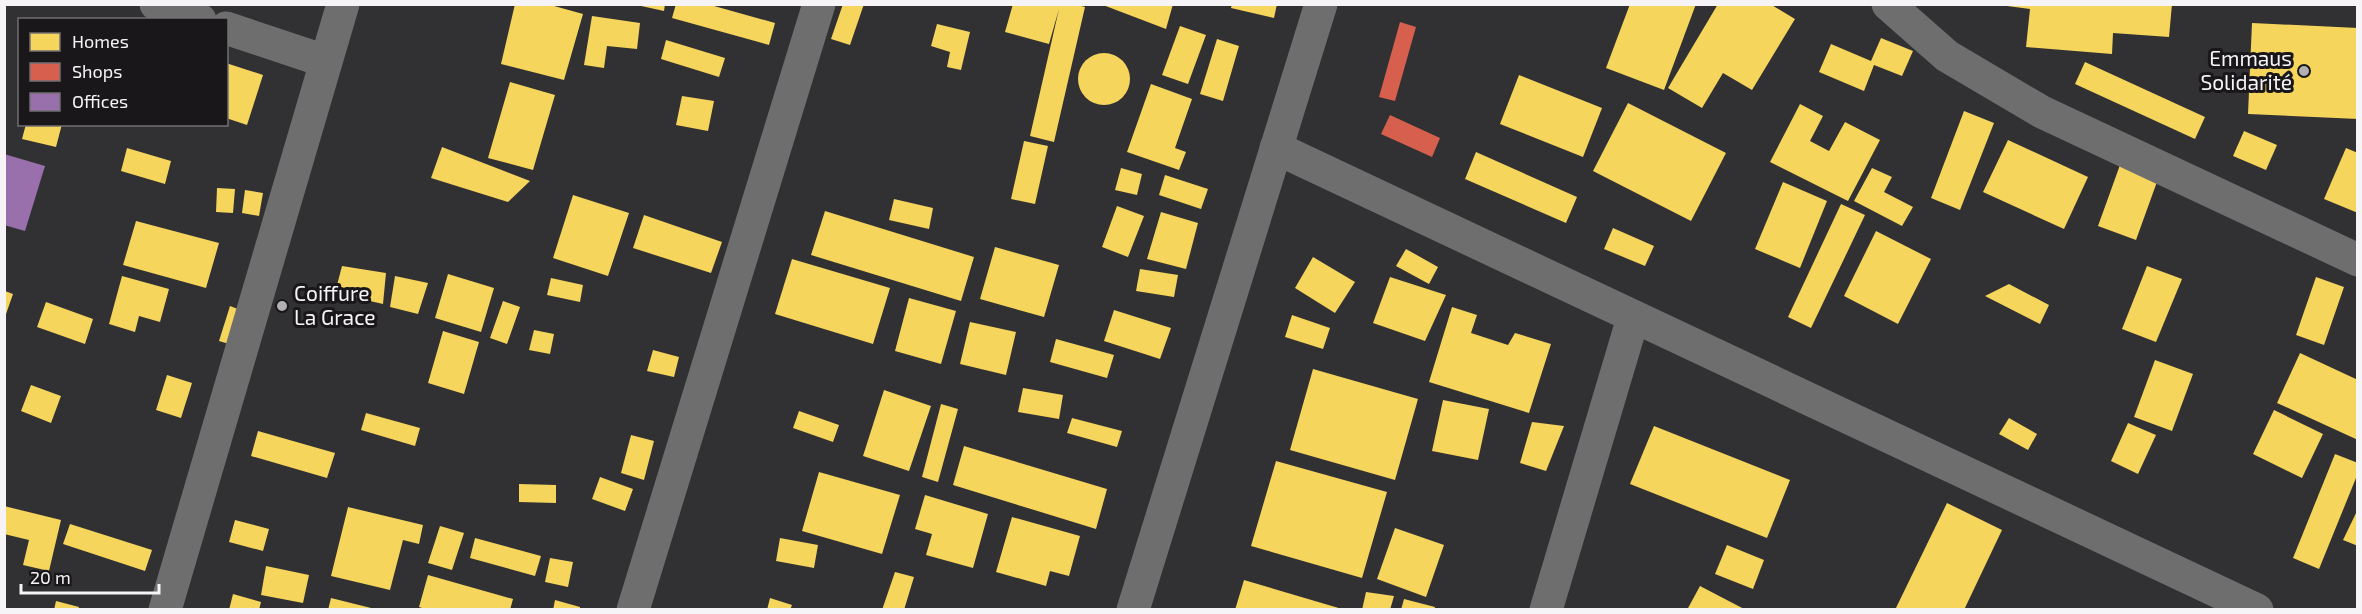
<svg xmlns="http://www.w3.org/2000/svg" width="2362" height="614" font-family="'Exo 2',sans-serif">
  <rect width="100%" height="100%" fill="#313032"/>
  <g fill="#f6d55c">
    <path d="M515,4h32l36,10 -19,66 -63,-16z"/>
    <path d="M632,4h33l-1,7z"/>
    <path d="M676,4h31l68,19 -6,22 -97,-27z"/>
    <path d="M843,4h21l-14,41 -19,-6z"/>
    <path d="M1013,4h61l11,3 -31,135 -24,-6 29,-127 -10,35 -44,-12z"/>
    <path d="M1173,4l-7,25 -63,-24v-1z"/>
    <path d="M1232,4h45l-3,14 -43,-10z"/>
    <path d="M1630,4h66l-32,86 -58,-22z"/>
    <path d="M1718,4h52l25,15 -43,71 -29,-17 -21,35 -34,-20z"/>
    <path d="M1992,4h180l-3,33 -56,-4 -1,21 -86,-7 4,-38z"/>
    <path d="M592,16l48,7 -3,26 -30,-3 -3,22 -20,-3z"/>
    <path d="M2252,23l106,5v91l-110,-5z"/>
    <path d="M937,24l33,8 -9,38 -14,-3 3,-15 -19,-6z"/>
    <path d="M1180,26l26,9 -18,49 -26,-9z"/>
    <path d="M1881,38l32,13 -11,25 -28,-11 -10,26 -45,-19 12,-28 40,17z"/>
    <path d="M1217,39l22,7 -16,55 -23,-7z"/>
    <path d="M666,40l59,18 -6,19 -58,-18z"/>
    <circle cx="1104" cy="79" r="26"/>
    <path d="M2085,62l120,55 -10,22 -120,-55z"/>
    <path d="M226,63l37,12 -16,50 -21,-7z"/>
    <path d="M1519,75l83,33 -19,49 -83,-33z"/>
    <path d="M510,82l45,13 -22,75 -45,-12z"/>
    <path d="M1151,84l41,15 -17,49 11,4 -7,18 -52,-18z"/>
    <path d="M682,96l32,5 -6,30 -32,-6z"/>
    <path d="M1628,103l98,50 -35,68 -98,-50z"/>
    <path d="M1800,104l23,12 -13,25 19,10 16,-29 35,18 -32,61 -78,-39z"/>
    <path d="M1964,111l30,12 -34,87 -29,-12z"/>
    <path d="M26,124h36l-6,23 -34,-8z"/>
    <path d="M2244,131l33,14 -11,25 -33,-14z"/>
    <path d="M2008,140l80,37 -24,52 -81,-37z"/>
    <path d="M1024,141l24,5 -13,58 -24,-5z"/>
    <path d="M442,147l88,34 -22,21 -77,-24z"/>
    <path d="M127,148l44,13 -6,23 -44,-13z"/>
    <path d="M2346,148l12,5v60l-34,-14z"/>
    <path d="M1476,152l101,45 -11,26 -101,-44z"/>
    <path d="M2120,165l38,14 -22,61 -38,-14z"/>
    <path d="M1121,168l21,6 -5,21 -22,-5z"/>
    <path d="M1872,168l20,9 -8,15 29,15 -11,19 -48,-25z"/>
    <path d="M1165,175l43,14 -7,20 -42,-14z"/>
    <path d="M1783,182l44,19 -27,67 -45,-19z"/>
    <path d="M217,188l18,1 -2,24 -17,-1z"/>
    <path d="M245,190l18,3 -4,23 -17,-3z"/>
    <path d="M573,195l56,18 -21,63 -55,-18z"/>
    <path d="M894,199l39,9 -4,21 -40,-9z"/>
    <path d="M1841,204l24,11 -54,113 -23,-11z"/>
    <path d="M1117,206l27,10 -16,41 -26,-10z"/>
    <path d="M825,211l149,46 -13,44 -150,-46z"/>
    <path d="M1161,212l37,11 -12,46 -39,-10z"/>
    <path d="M644,215l78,27 -11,31 -78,-25z"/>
    <path d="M136,221l83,22 -13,45 -83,-23z"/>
    <path d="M1613,228l41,18 -9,20 -41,-17z"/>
    <path d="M1876,231l55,28 -33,65 -54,-28z"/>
    <path d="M995,247l64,18 -15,52 -64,-18z"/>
    <path d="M1406,249l32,18 -9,17 -33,-18z"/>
    <path d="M1313,257l42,25 -20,31 -40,-25z"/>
    <path d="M792,259l98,29 -17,56 -98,-30z"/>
    <path d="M342,266l44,7 -3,31 -48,-11z"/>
    <path d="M2147,266l35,13 -26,63 -34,-13z"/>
    <path d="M1140,269l38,6 -4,22 -38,-6z"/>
    <path d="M448,274l46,14 -13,44 -46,-14z"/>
    <path d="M122,276l47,13 -9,33 -21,-6 -4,16 -26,-8z"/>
    <path d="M395,276l33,7 -10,31 -28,-7z"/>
    <path d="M1390,277l56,18 -21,46 -52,-18z"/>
    <path d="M2316,277l28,10 -20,58 -28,-10z"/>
    <path d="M551,278l32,7 -3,17 -33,-7z"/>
    <path d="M2009,284l40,21 -9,19 -55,-28z"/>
    <path d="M5,291l8,3 -8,23z"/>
    <path d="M909,298l47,13 -15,53 -46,-13z"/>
    <path d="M503,301l17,6 -13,37 -17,-6z"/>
    <path d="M46,302l47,17 -8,25 -48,-17z"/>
    <path d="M230,306l13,5 -11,34 -13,-4z"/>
    <path d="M1452,307l25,8 -6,18 37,12 7,-12 36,11 -22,69 -100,-31z"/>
    <path d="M1114,310l57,18 -11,31 -56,-18z"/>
    <path d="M1292,315l38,13 -7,21 -38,-12z"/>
    <path d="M970,322l46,10 -10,43 -46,-11z"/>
    <path d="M534,330l20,4 -4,20 -21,-4z"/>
    <path d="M443,331l36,11 -15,52 -36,-11z"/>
    <path d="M1056,339l58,16 -7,23 -57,-16z"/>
    <path d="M653,350l26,7 -5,20 -27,-6z"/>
    <path d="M2300,353l58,27v60l-81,-37z"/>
    <path d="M2155,360l38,14 -21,57 -38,-14z"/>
    <path d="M1313,369l105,30 -23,81 -105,-30z"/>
    <path d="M167,375l25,8 -11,35 -25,-8z"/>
    <path d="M31,385l30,11 -10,27 -30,-12z"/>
    <path d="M1023,388l40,7 -4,24 -41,-7z"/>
    <path d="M884,390l47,16 -22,65 -46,-15z"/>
    <path d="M1443,400l46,9 -11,51 -46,-9z"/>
    <path d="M941,404l17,5 -20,73 -16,-5z"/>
    <path d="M2274,410l49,24 -21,44 -49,-24z"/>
    <path d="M799,411l40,14 -6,17 -40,-14z"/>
    <path d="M366,413l54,15 -5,18 -54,-16z"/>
    <path d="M1072,418l50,13 -5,16 -50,-14z"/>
    <path d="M2009,418l28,16 -9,16 -29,-16z"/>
    <path d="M1532,422l32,4 -18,45 -26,-8z"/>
    <path d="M2128,423l28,12 -18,39 -27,-13z"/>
    <path d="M1654,426l136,54 -23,58 -137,-54z"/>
    <path d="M258,431l77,22 -8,25 -76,-22z"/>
    <path d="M631,435l23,6 -10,39 -23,-7z"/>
    <path d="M964,446l143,43 -11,40 -143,-44z"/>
    <path d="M2335,454l23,9v10l-39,96 -26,-11z"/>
    <path d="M1276,461l111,31 -25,86 -111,-32z"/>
    <path d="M819,472l81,23 -18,59 -80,-23z"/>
    <path d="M600,477l33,12 -8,22 -33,-12z"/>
    <path d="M519,484l37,1v18l-37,-1z"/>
    <path d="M925,495l63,19 -15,54 -47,-13 6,-21 -17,-5z"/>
    <path d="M1947,503l55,27 -38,80h-69z"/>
    <path d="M4,506l57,14 -12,51 -26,-6 6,-25 -25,-6z"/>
    <path d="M348,507l75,18 -4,19 -16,-4 -13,50 -59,-14z"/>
    <path d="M2358,509v37l-15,-6z"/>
    <path d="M1012,517l68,19 -11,40 -19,-5 -4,15 -50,-14z"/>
    <path d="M235,520l34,9 -6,22 -34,-9z"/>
    <path d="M70,524l82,26 -7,21 -82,-27z"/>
    <path d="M440,526l24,7 -12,37 -24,-7z"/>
    <path d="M1395,528l49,17 -18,52 -49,-18z"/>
    <path d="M475,538l66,18 -6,20 -65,-18z"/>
    <path d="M780,538l38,7 -4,23 -38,-7z"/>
    <path d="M1727,545l37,15 -11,29 -38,-15z"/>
    <path d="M550,558l23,4 -5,25 -23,-5z"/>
    <path d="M266,566l43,9 -6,28 -42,-8z"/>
    <path d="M895,572l19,5 -10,33h-22z"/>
    <path d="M428,575l85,24 -3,11h-82l-9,-3z"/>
    <path d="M1244,580l98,29v1h-107z"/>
    <path d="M1700,586l46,24h-59z"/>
    <path d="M1366,592l28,4 -4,14h-28z"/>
    <path d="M233,594l28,8 -2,8h-30z"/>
    <path d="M331,598l44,11v1h-47z"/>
    <path d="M770,598l22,7 -2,5h-23z"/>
    <path d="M1404,599l31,8 -1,3h-33z"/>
    <path d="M555,600l25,7v3h-27z"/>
    <path d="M56,601l23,6 -1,3h-24z"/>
  </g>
  <g fill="#d6604d">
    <path d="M1400,22l16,5 -21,74 -16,-4z"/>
    <path d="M1390,115l50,23 -8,19 -51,-23z"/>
  </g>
  <path fill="#9970ab" d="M4,154l41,12 -20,65 -21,-6z"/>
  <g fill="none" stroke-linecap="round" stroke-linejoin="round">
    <g stroke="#6e6e6e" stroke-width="33">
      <path d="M156,4l44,16"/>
      <path d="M1888,4l59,52 95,56 316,148"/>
      <path d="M226,28l99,33"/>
      <path d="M1276,148l981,462"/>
      <path d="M165,610l178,-606"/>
      <path d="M633,610l186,-606"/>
      <path d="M1133,610l188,-606"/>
      <path d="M1546,610l87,-292"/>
    </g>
  </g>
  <g fill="#b1afb2" stroke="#191719" stroke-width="2">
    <circle cx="2304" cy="71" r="6"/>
    <circle cx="282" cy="306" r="6"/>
  </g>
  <g text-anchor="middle" stroke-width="6" stroke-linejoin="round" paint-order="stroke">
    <g font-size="21" fill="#f6f4f7" stroke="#191719" text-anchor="end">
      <text x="2292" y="66">Emmaus<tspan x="2292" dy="24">Solidarité</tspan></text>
      <text x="294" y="301" text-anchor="start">Coiffure<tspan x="294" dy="24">La Grace</tspan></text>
    </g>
  </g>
  <rect width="2362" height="614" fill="none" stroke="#f6f4f7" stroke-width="12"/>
  <rect x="18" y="18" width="210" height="108" fill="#191719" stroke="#716f72" stroke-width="1.5"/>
  <rect x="30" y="33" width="30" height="18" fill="#f6d55c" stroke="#716f72" stroke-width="1.5"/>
  <text x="72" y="48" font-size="18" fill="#f6f4f7">Homes</text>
  <rect x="30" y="63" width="30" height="18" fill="#d6604d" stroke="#716f72" stroke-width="1.5"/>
  <text x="72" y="78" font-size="18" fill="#f6f4f7">Shops</text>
  <rect x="30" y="93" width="30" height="18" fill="#9970ab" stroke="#716f72" stroke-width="1.5"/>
  <text x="72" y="108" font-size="18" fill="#f6f4f7">Offices</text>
  <path d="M21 584v9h138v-9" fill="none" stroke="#f6f4f7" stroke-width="3"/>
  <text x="30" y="584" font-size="18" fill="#f6f4f7" stroke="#191719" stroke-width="4.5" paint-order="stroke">20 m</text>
</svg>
